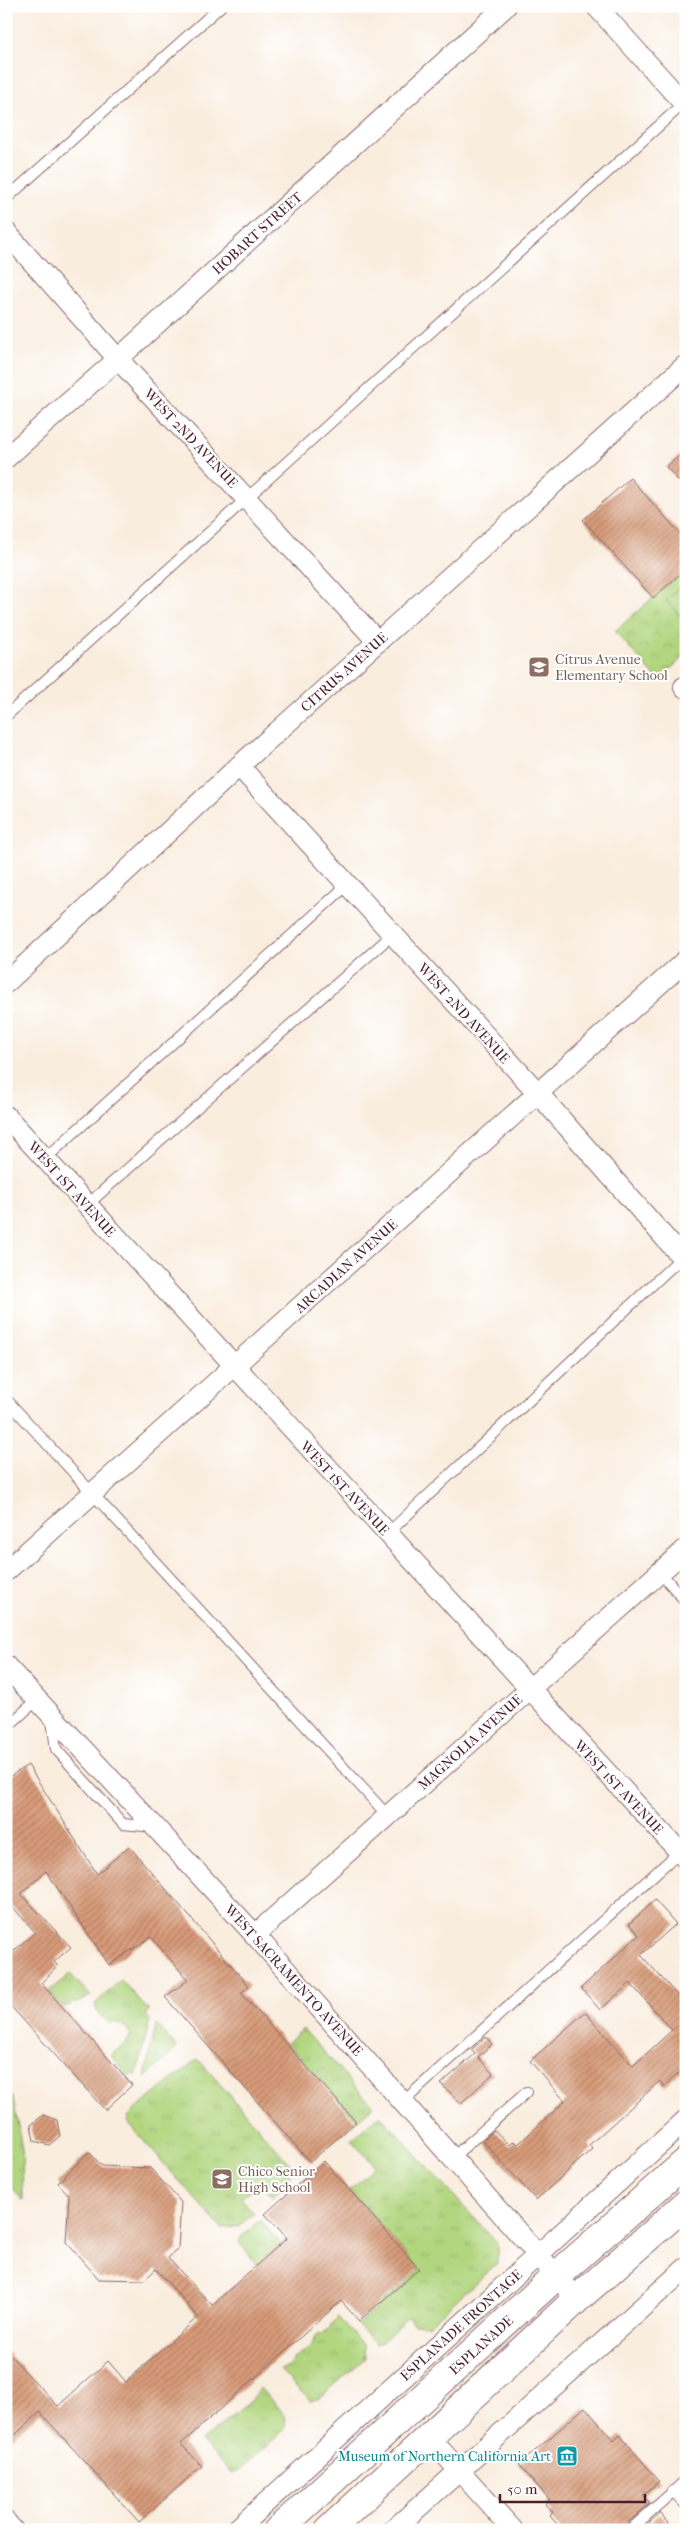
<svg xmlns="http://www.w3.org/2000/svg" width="692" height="2536" font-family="'IM FELL French Canon',serif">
  <defs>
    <pattern id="grass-tufts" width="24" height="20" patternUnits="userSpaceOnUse" patternTransform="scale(1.25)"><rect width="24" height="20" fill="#b1d67f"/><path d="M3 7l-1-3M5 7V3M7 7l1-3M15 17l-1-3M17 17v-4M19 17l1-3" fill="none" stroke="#9ab76e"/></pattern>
    <pattern id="park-crowns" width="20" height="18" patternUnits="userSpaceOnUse" patternTransform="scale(1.25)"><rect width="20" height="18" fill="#b1d67f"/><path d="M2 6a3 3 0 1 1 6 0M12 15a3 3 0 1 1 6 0" fill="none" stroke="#9ab76e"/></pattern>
    <pattern id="building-hatch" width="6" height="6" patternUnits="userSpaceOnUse" patternTransform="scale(1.25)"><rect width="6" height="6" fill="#d79b79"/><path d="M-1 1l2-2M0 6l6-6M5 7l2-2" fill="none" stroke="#b07e63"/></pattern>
  </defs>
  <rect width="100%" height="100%" fill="#fff"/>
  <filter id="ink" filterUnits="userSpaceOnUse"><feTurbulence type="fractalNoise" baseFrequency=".02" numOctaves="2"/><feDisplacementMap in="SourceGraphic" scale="10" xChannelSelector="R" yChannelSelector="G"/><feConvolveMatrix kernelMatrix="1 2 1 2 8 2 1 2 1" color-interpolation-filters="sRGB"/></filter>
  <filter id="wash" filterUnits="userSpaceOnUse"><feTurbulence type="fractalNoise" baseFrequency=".0096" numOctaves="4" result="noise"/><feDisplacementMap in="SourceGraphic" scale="20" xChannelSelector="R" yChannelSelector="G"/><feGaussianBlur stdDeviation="1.12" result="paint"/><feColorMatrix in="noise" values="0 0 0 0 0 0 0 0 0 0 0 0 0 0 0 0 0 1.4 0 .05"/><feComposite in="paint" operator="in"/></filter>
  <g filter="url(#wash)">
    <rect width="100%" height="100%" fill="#f9edde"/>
    <g fill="url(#grass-tufts)" stroke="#7e7a55">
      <path d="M70,1974l21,22 -27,11 -15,-16z"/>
      <path d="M121,1980l28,31 -4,3 5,6 -14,56 -2,-3 -4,4 -19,-22 15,-12 5,-8c-6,-8 -10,-14 -21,-12 -7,-5 -15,-10 -15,-19z"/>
      <path d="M156,2024l21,24 -32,30z"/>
      <path d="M303,2029l70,77 -16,14 -70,-77z"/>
      <path d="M198,2059l91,104c7,16 -5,22 -16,33l-13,-14 -19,16 13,15 -15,13 -17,3 -95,-107 1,-5 7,-7z"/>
      <path d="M6,2095l7,2 9,53 1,51 -17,-22z"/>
      <path d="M380,2115l117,128v20l-68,62 -15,-1 -6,-7 -26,25 -6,2 -19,-19 63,-55 -70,-80 25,-24 -24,-26z"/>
      <path d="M260,2220l21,24 -24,21 -18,-23 2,-5z"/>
      <path d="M338,2317l26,29 1,12 -45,40 -10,3 -30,-31 7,-2 8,-11 16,-10 5,-11 11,-5z"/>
      <path d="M260,2388c10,12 33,27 23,43l-43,39 -9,3 -30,-32 50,-40z"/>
    </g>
    <path fill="url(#park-crowns)" stroke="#7e7a55" d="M686,569v86l-28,25 -43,-49z"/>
    <path fill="#b1d67f" stroke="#7e7a55" d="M682,585l4,4 -1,32 -19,-21z"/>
    <g id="blocks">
      <g fill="url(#building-hatch)">
        <path d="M686,450v39l-20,-22z"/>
        <path d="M630,478l56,62v29l-33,29 -70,-78z"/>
        <path d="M28,1765l69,109 32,-28 120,140 -8,7 115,129 -46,40 -145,-165 23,-17 -37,-43 -42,28 -63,-94 -25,23 50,53 -17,15 4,4 -17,17 91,102 -27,25 -99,-109v-43l29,-26 -25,-28 -4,3v-128z"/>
        <path d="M655,1900l21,24 -35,31 37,41 8,-7v78l-22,20 -4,-6 -71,64 3,4 -56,51 -53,-59 11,-11 16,15 4,-4 4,3 47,-43 -35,-40 55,-49 48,54 39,-36 -42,-47 -30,27 -19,-22 58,-53 -10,-11z"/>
        <path d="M486,2037l6,7 -14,13 15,17 -32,29 -20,-19 34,-30 -4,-4z"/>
        <path d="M43,2115l14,5 3,16 -11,9 -15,-4 -3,-16z"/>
        <path d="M89,2152l13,14 48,2 31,34 -3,47 -10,9 44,47 75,-67 -22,-24 59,-53 95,108 -60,52 -18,-20 -160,143 21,22 -63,56 -99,-110 -34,31v-92l52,55 50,-45 18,21 72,-65 -42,-48 -12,11 -45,-1 -33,-37 3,-47 -11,-12z"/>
        <path d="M585,2407l29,34 6,-6 39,46 -16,14 7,8 -25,22 -2,5h-61l-12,-14 3,-4 -7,-8 4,-4 -31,-35z"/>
        <path d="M660,2513l15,17h-34z"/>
      </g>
    </g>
  </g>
  <g filter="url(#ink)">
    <use href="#blocks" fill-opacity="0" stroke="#87676a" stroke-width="1"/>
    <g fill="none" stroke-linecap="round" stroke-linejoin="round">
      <g stroke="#87676a" stroke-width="12">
        <g id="lane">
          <path d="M6,199l215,-193"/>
          <path d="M6,716l677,-612"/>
          <path d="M45,1159l302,-274"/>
          <path d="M87,1205l306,-271"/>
          <path d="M6,1399l382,417"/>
          <path d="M387,1534l296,-278"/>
          <path d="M660,1572l26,30"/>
          <path d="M52,1720l4,29 67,75 31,3"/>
          <path d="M6,1728l31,-28"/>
          <path d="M403,2102l276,-250"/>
          <path d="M452,2158l75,-66"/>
          <path d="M673,2491l13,14"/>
          <path d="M630,2530l56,-50"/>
        </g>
      </g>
      <g stroke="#87676a" stroke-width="22">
        <g id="street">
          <path d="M596,6l90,100"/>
          <path d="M6,232l112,127 260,283"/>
          <path d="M6,458l112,-99 388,-353"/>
          <path d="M684,687l2,1"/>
          <path d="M239,766l299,327 148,169"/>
          <path d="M6,983l233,-217 447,-401"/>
          <path d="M6,1116l680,743"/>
          <path d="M6,1571l680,-611"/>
          <path d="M6,1666l249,269 322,364"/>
          <path d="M255,1935l431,-386"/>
          <path d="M429,2437l84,93"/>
          <path d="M6,2522l7,8"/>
          <path d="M236,2530l450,-410"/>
          <path d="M393,2530l293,-262"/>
        </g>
      </g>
      <g stroke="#87676a" stroke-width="30">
        <g id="secondary">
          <path d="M278,2530l278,-254 130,-114"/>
          <path d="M329,2530l248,-231 109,-95"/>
        </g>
      </g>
      <use href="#lane" stroke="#fff" stroke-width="10"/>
      <use href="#street" stroke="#fff" stroke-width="20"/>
      <use href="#secondary" stroke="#fff" stroke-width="28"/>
    </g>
  </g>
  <defs>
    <g id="school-square" transform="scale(1.125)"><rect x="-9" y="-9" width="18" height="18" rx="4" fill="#8d6e63" stroke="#fff"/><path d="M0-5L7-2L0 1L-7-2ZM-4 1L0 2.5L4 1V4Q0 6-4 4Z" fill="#fff"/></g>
    <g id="museum-square" transform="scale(1.125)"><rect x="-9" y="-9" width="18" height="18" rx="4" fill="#0f9aa8" stroke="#fff"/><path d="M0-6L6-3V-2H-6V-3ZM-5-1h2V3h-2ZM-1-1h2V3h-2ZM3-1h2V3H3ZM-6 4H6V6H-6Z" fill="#fff"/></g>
  </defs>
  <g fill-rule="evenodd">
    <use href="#school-square" x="539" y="667"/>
    <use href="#school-square" x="222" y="2179"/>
    <use href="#museum-square" x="567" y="2456"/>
  </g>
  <g text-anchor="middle" stroke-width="4" stroke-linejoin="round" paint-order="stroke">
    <g font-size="14" fill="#4a1f2b" stroke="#fff">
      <text transform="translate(257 233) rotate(-42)" y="5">HOBART STREET</text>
      <text transform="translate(191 438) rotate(47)" y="5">WEST 2ND AVENUE</text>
      <text transform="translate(344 672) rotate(-42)" y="5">CITRUS AVENUE</text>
      <text transform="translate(464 1013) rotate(48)" y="5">WEST 2ND AVENUE</text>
      <text transform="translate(72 1189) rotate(48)" y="5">WEST 1ST AVENUE</text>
      <text transform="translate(346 1266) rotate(-42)" y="5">ARCADIAN AVENUE</text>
      <text transform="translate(345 1488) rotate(47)" y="5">WEST 1ST AVENUE</text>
      <text transform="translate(470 1742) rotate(-42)" y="5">MAGNOLIA AVENUE</text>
      <text transform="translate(619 1787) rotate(47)" y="5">WEST 1ST AVENUE</text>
      <text transform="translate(294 1980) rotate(48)" y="5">WEST SACRAMENTO AVENUE</text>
      <text transform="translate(461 2325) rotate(-42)" y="5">ESPLANADE FRONTAGE</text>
      <text transform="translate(481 2345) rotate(-42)" y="5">ESPLANADE</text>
    </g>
    <g font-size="14" fill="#785e54" stroke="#fff" text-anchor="start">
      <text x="555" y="664">Citrus Avenue<tspan x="555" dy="16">Elementary School</tspan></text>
      <text x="238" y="2176">Chico Senior<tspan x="238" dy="16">High School</tspan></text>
    </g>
    <g font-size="14" fill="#0d838f" stroke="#fff" text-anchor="end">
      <text x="551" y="2461">Museum of Northern California Art</text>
    </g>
  </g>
  <rect width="692" height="2536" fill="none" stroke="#fff" stroke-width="25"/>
  <path d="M500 2494v8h145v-8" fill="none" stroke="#4a1f2b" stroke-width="2.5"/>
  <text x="507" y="2494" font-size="15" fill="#4a1f2b" stroke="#ffffff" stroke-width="4" paint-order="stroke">50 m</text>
</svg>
